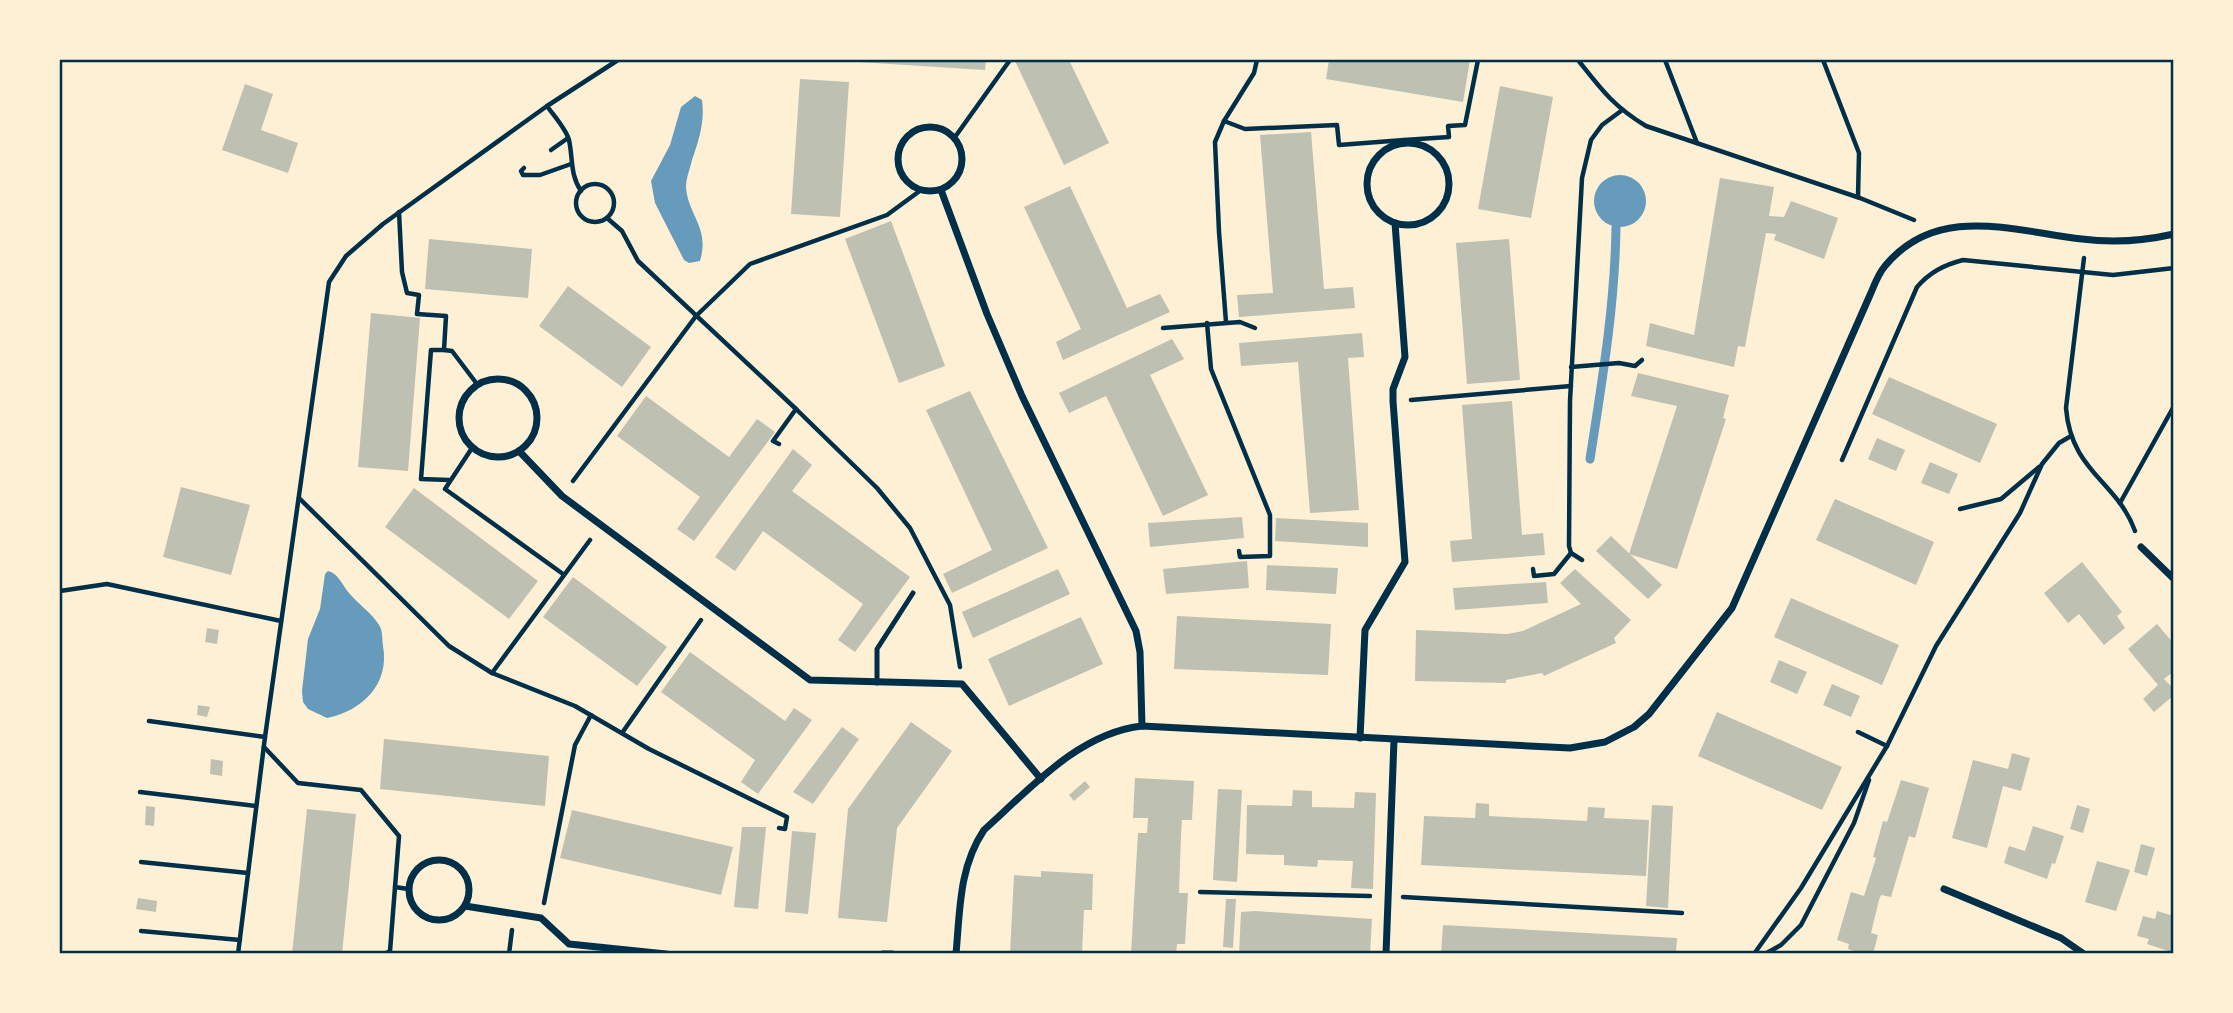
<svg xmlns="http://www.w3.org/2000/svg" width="2233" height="1013" font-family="Karla,sans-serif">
  <rect width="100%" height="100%" fill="#fdf0d5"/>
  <g fill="#669bbc">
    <path d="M695,96l7,4c3,21 -3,40 -10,60 -2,9 -6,18 -6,27 2,29 24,40 14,74l-11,2 -5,-3 -29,-57 -4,-22 19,-36 11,-38z"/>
    <circle cx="1620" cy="201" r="26"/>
    <path d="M328,571c10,2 15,15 21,22 9,11 23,20 30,32 4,6 3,14 4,21 7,38 -21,65 -56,72l-19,-9 -5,-7 -1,-11 6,-52 12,-30 5,-35z"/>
  </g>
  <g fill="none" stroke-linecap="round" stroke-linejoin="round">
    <path stroke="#669bbc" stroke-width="9" d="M1590,459c12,-77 25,-154 26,-232"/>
  </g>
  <g fill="#bec0b2">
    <path d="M858,60h128l-1,10 -127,-8z"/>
    <path d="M1017,60h52l40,83 -45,22 -49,-104z"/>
    <path d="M1329,60h141l-7,42 -137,-23z"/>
    <path d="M800,79l49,3 -9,135 -49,-3z"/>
    <path d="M245,84l28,10 -12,36 37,13 -10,30 -66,-23z"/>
    <path d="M1500,86l53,11 -22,121 -53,-9z"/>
    <path d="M1311,132l13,157 29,-2 2,21 -116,9 -2,-22 36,-2 -13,-158z"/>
    <path d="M1720,178l54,9 -5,29 15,1 7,-16 47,17 -14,41 -50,-19 2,-6 -10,-1 -21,114 -7,-1 -4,21 -88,-21 4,-23 44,12z"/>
    <path d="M1070,186l57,122 33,-14 10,18 -107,48 -7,-18 25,-13 -57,-122z"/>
    <path d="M891,221l54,145 -46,17 -54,-144z"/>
    <path d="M429,239l103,10 -4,49 -103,-9z"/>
    <path d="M1509,239l11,141 -53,4 -11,-141z"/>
    <path d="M568,286l83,61 -29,40 -83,-61z"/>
    <path d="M371,313l49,5 -12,153 -50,-4z"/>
    <path d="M1362,333l2,24 -16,1 11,152 -49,3 -12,-151 -57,4 -2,-23z"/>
    <path d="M1172,339l12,20 -34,16 58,120 -45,21 -57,-120 -37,17 -10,-20z"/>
    <path d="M1638,373l91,22 -6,23 3,1 -49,150 -48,-15 48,-148 -46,-10z"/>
    <path d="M1889,377l108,47 -17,39 -108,-49z"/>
    <path d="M970,391l78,157 -96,45 -9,-19 49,-24 -66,-140z"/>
    <path d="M646,396l83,61 28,-38 18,13 -81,109 -17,-12 23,-32 -83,-61z"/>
    <path d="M1512,401l10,134 21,-2 2,22 -93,7 -2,-21 22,-2 -10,-134z"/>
    <path d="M1877,438l28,12 -9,21 -28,-12z"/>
    <path d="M793,449l19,16 -20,26 118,86 -55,75 -17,-12 25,-36 -100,-73 -28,40 -20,-14z"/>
    <path d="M1930,462l28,12 -9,20 -28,-11z"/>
    <path d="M181,487l69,18 -19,70 -68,-18z"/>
    <path d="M414,488l124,93 -29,38 -124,-92z"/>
    <path d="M1835,499l99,43 -18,43 -100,-45z"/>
    <path d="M1242,517l2,21 -94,9 -2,-24z"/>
    <path d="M1276,518l92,5v24l-93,-6z"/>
    <path d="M1611,536l51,49 -14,14 -52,-48z"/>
    <path d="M1247,561l2,27 -83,6 -3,-25z"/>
    <path d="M2082,562l40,50 -5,4 8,12 -21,17 -25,-31 -11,9 -24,-30z"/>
    <path d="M1267,565l71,3 -2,26 -70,-4z"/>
    <path d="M1058,569l12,25 -97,44 -11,-26z"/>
    <path d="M1575,569l56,51 -17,18 2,5 -72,33 -2,-3 -36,7v3l-91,-2 1,-51 91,4 16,-3 58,-27 -21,-21z"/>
    <path d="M573,577l94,70 -30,39 -94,-69z"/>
    <path d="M1546,582l2,21 -93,7 -2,-22z"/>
    <path d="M1791,598l108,47 -17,40 -108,-48z"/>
    <path d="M1177,616l154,8 -3,51 -154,-6z"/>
    <path d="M1081,617l22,47 -94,42 -21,-47z"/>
    <path d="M2157,624l17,20v27l-10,8 10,10v6l-20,17 -11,-13 15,-14 -30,-36z"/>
    <path d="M207,628l12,2 -2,14 -12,-2z"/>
    <path d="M690,652l95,69 9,-13 18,12 -54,74 -17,-12 14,-22 -94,-68z"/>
    <path d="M1779,660l28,12 -10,22 -27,-12z"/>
    <path d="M1832,684l28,12 -9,21 -28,-12z"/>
    <path d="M198,705l12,2 -3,10 -10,-2z"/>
    <path d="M1717,712l125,55 -20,43 -124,-54z"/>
    <path d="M911,722l41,29 -55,77 -10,94 -49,-4 10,-109z"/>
    <path d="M842,727l17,12 -46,65 -20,-12z"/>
    <path d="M384,739l165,17 -4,50 -165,-17z"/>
    <path d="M2012,753l18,5 -9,33 -18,-5 -16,62 -35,-10 21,-78 35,9z"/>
    <path d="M211,759l12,2 -1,15 -12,-2z"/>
    <path d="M1135,778l59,3 -2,39h-10l-1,15 -2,58h9l-3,51h-8l-1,10h-45l7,-121h9l1,-15h-15z"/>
    <path d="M1901,780l28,8 -14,50 -6,-2 -18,61 -10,-2 -2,5 -8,33 7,2 -5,19h-9l-16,-5 1,-5 -12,-4 14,-48 13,4 12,-38 -3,-1 10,-36 4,1z"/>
    <path d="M1085,781l5,6 -16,14 -5,-6z"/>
    <path d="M1218,789l24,1 -5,92 -24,-2z"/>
    <path d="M1293,790l19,1v16l42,1 1,-16 21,1 -3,96 -22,-1 2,-27 -35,-1 -1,7 -33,-2v-10l-38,-1 1,-49 45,1z"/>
    <path d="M1476,803l13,1v12l98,5 1,-14 17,1 -1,10 45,2 -3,56 -225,-11 3,-49 51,2z"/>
    <path d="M1652,805l21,1 -5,102 -22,-2z"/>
    <path d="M2077,805l13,4 -7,24 -13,-4z"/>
    <path d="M146,806l9,1 -1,19 -9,-1z"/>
    <path d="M307,809l49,5 -14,140h-50z"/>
    <path d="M572,810l161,37 -12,48 -161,-37z"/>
    <path d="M2033,826l31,10 -9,28 -3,-1 -5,16 -43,-16 5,-17 16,5z"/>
    <path d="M742,827h24l-8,82 -24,-2z"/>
    <path d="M792,831l24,2 -8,81 -23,-2z"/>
    <path d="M2141,844l14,4 -8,28 -13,-4z"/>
    <path d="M2097,861l33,9 -14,41 -31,-9z"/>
    <path d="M1041,871l52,3 -1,36h-8l-2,44h-72l4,-79 27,2z"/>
    <path d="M138,898l19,3 -1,11 -20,-3z"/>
    <path d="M1226,899h10l-3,49 -10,-1z"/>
    <path d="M1255,911l117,8 -2,35h-131l2,-42z"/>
    <path d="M2157,911l17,5v37l-27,-9 2,-5 -12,-3 6,-20 12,3z"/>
    <path d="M1443,925l234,13 -1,16h-235z"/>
  </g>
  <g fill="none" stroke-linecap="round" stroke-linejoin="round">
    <g stroke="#003049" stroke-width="4.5">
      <path d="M1578,60c23,29 35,46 68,66l214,72 54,22"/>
      <path d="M1665,60l32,83"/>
      <path d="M1823,60l36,93 -1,44"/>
      <path d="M547,106c7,10 19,23 22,34 4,18 1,35 12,51"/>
      <path d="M1224,121l21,8 92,-4 2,20 65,-5v4"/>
      <path d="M955,137l55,-77"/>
      <path d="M1404,140l45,-3 -1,-11 17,-1 13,-65"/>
      <path d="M551,150l17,-12"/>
      <path d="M524,168l-3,3 2,4h17l31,-11"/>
      <circle cx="595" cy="203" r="19"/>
      <path d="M399,212l3,60 5,21 12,2 -2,19 29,2 -2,34h-13l-10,129 28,1"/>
      <path d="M607,218l15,13 16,30 158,148 -23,32 6,3"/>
      <path d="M2084,258l-18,150c5,64 51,73 69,123"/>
      <path d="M1226,322l-7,-90 -4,-90 9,-21 30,-48 3,-13"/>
      <path d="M1207,323l4,46 59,146v41l-30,1 -1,-6"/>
      <path d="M1163,328l77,-6 15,6"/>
      <path d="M444,350l8,1 25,33"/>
      <path d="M1571,367l48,-4 16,3 7,-6"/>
      <path d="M1411,400l160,-14"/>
      <path d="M796,409l81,79 33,40 40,77 10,62"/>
      <path d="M472,448l-27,41 118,85"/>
      <path d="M1842,460l75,-173c13,-15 27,-22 46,-27l150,15 61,-7"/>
      <path d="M573,481l123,-165 54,-52 137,-49 34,-25"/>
      <path d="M299,498l150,148 43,27 83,33 74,43 138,68 -2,12 -6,-1"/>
      <path d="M2120,503l54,-97"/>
      <path d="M1960,509l41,-10 38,-32"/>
      <path d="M1582,560l-11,-7 -2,-7 1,-145 12,-223 9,-38 11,-15 19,-14"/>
      <path d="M1533,569l1,7 20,-2 17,-21"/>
      <path d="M60,591l47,-7 174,37"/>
      <path d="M492,673l98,-133"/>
      <path d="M149,721l116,16"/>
      <path d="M622,733l79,-113"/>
      <path d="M1887,746l49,-100 84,-133 22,-49 17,-21 12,-7"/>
      <path d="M264,747l34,36 63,7 38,46 -9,115 -5,3"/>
      <path d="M140,792l116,14"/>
      <path d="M141,862l107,11"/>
      <path d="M395,887l13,2"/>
      <path d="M1200,892l170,4"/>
      <path d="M1403,897l279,16"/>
      <path d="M544,903l31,-158 16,-30"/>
      <path d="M141,931l99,9"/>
      <path d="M238,954l27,-217 64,-455 17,-26 37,-32 164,-118 71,-46"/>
      <path d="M509,954l3,-24"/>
      <path d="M1754,954l47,-66 86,-142 -29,-14"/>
      <path d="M1765,954l16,-9 20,-20 53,-102 15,-43"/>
    </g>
    <path stroke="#003049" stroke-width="5" d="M877,683v-34l36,-56"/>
    <g stroke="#003049" stroke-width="7">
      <circle cx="930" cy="159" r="32"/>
      <circle cx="1408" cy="184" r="41"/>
      <path d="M941,190l46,124 35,82 114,235 4,21 2,74"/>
      <circle cx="498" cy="418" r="39"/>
      <path d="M519,451l43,45 248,184 152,4 79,95"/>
      <path d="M2141,547l33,32"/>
      <path d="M1360,738l5,-108 40,-68 -12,-161v-12l12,-32 -10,-134"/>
      <circle cx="439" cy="890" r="30"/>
      <path d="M1944,889l117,49 23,16"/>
      <path d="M465,906l76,12 28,26 97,10"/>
      <path d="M883,954h9"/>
      <path d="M956,954c4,-44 3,-87 28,-124 45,-40 94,-97 158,-104l428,22 35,-6 29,-15 15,-13 83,-106 138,-313c4,-9 8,-21 15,-29 52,-63 128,-35 197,-27 31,4 61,2 92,-5"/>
      <path d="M1386,954l8,-214"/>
    </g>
  </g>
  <rect width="2233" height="1013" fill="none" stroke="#fdf0d5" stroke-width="122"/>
  <rect x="61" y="61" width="2111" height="891" fill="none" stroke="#003049" stroke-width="2.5"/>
</svg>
